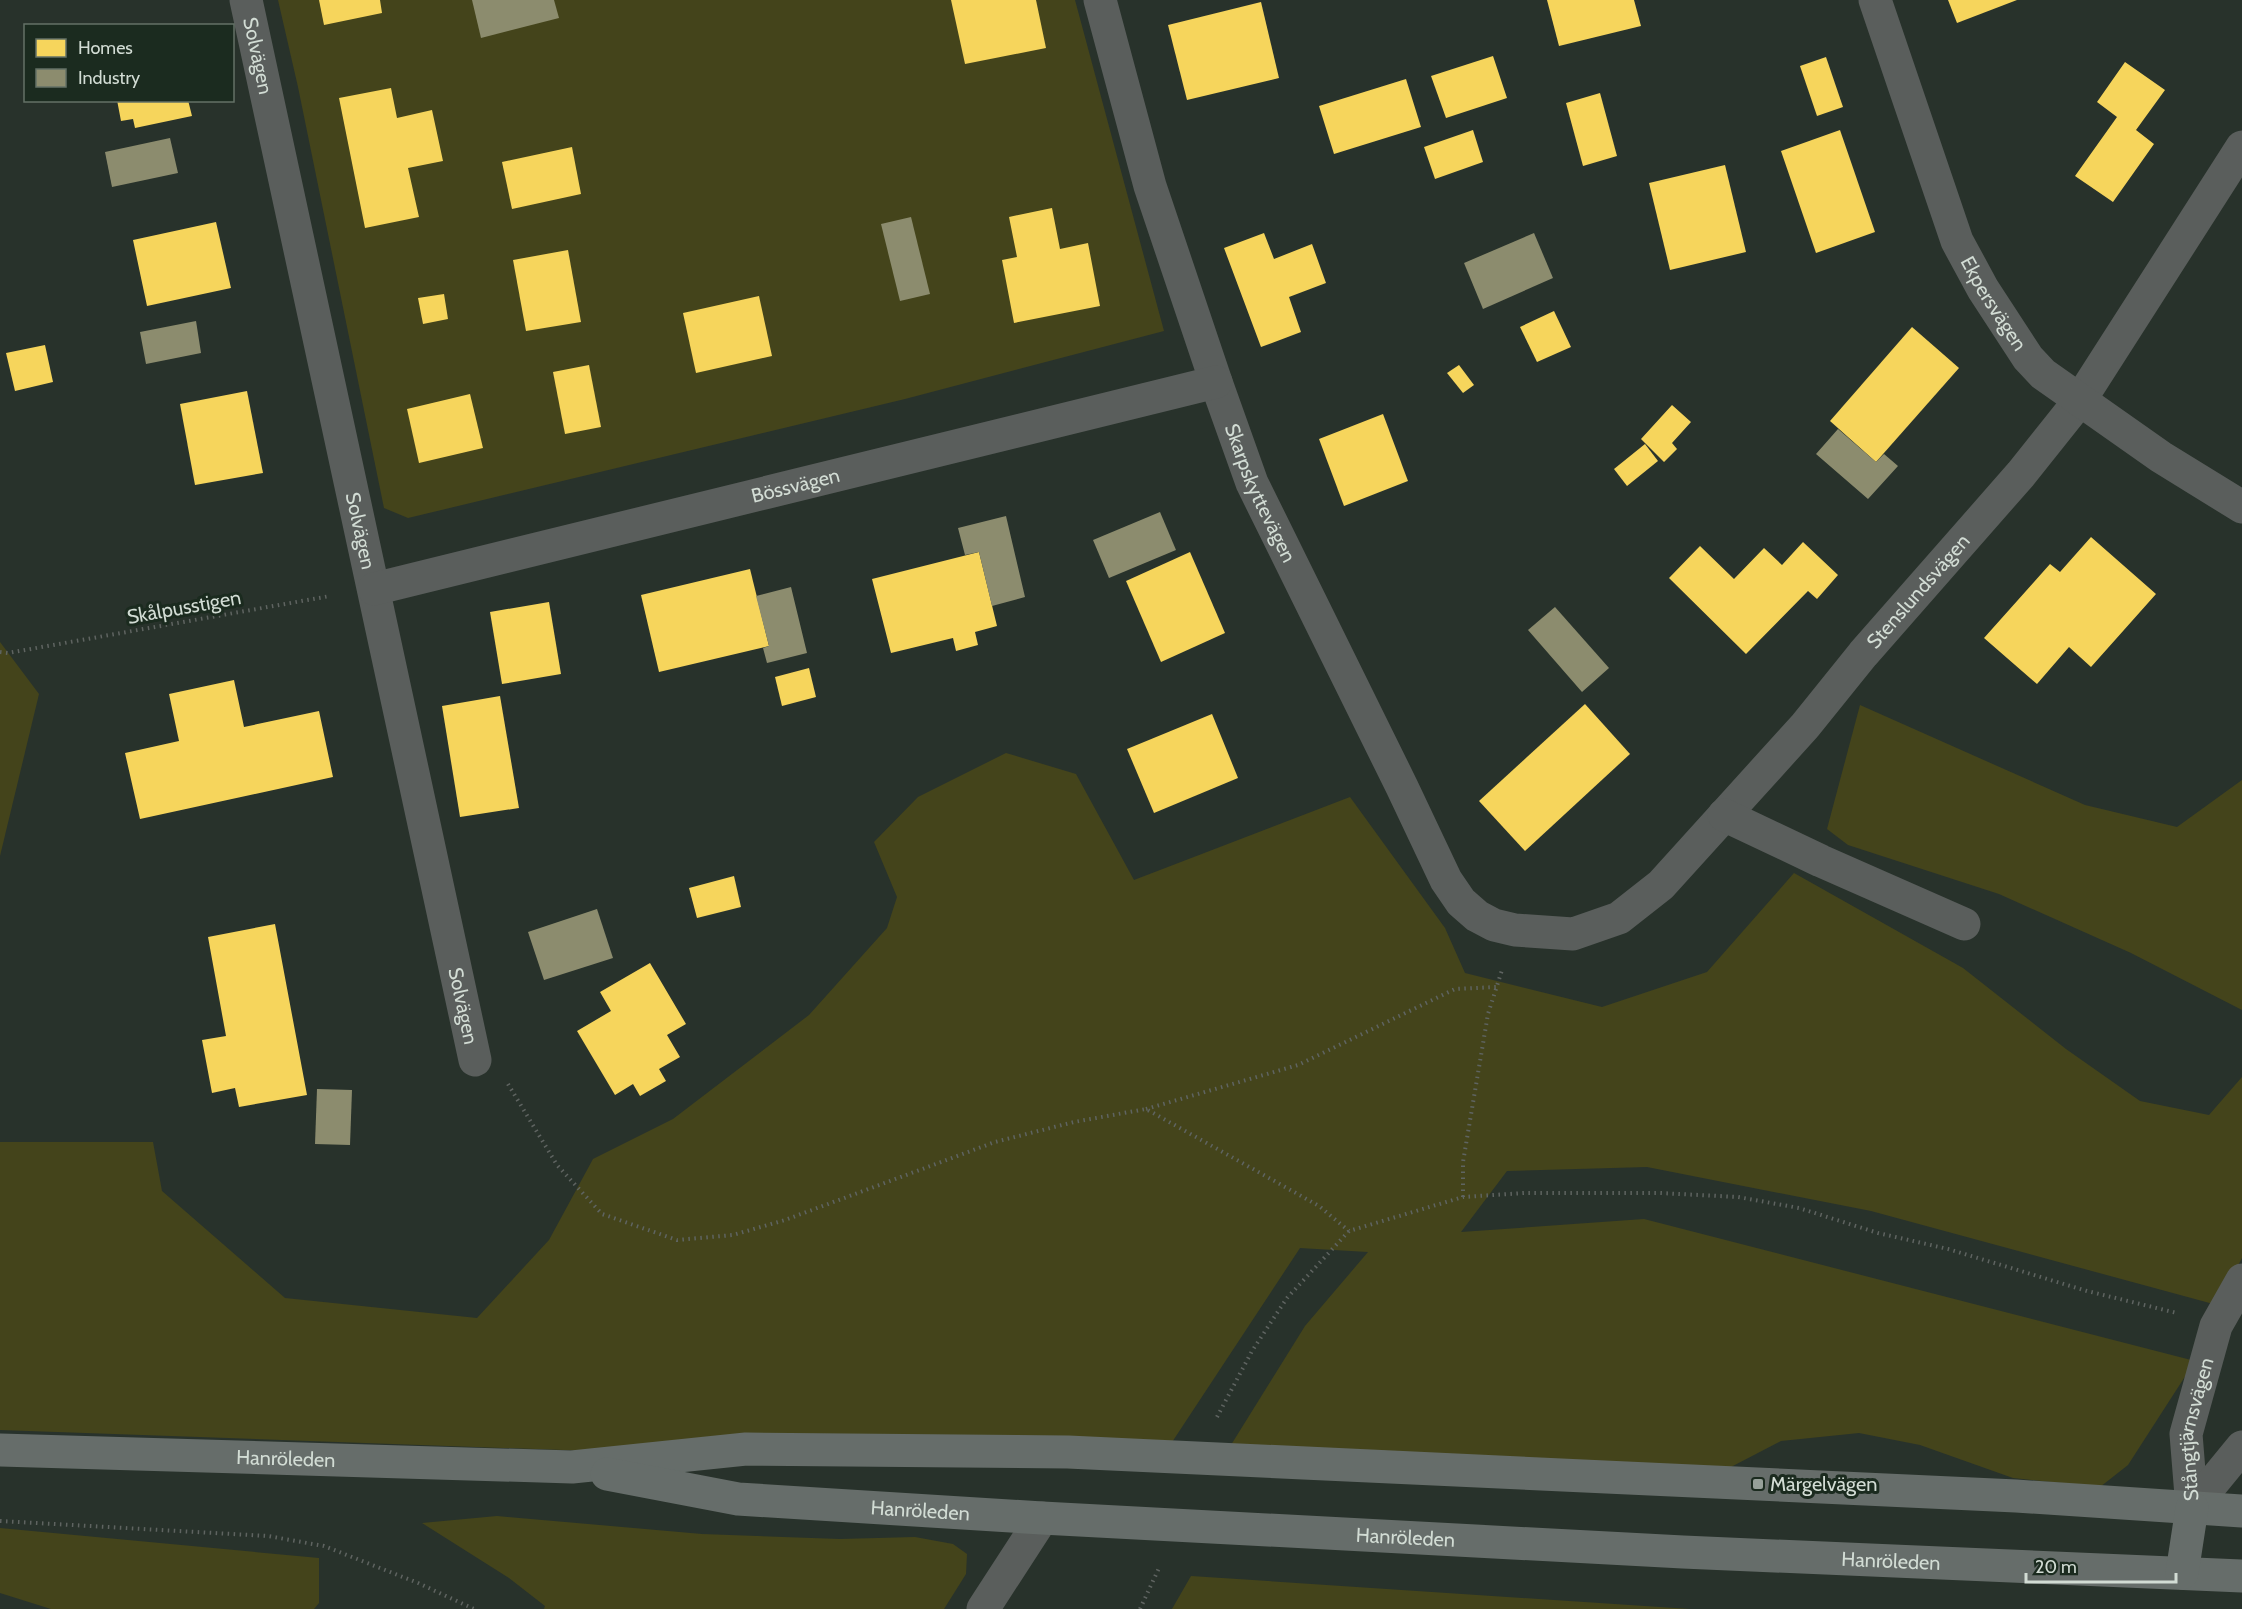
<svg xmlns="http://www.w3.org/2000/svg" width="2242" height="1609" font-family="Cabin,sans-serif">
  <rect width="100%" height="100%" fill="#28322b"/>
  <g fill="#44441b">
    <path d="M278,0h797l89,331 -259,68 -497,119 -24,-10 -86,-421z"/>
    <path d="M0,642l39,52 -39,162z"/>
    <path d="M1860,705l225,100 92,22 65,-47v230l-111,-57 -132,-59 -151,-49 -21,-16z"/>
    <path d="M1006,753l70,21 58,106 216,-83 95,131 20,45 137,34 105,-35 87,-99 169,95 103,81 74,52 69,14 33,-38v181l-25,47 -346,-94 -224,-44 -140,4 -46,61 183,-13 551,142 -67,104 -28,22 -87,-9 -93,-33 -61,-12 -78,8 -77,40 -483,-20 84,-135 63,-74 -68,-4 -147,223 -1153,-41v-288h153l9,49 123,107 192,20 72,-78 44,-81 80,-40 136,-104 78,-87 10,-31 -23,-55 44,-45z"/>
    <path d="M497,1516l205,18 138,5 75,-2 38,7 14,10 -1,20 -22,35h-400l1,-3 -36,-28 -87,-55z"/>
    <path d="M0,1528l319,30v45l-5,6h-263l-51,-16z"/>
    <path d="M1191,1576l499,33h-518z"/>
  </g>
  <g fill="#f6d55c">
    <path d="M319,0h61l2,13 -58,12z"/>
    <path d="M951,0h85l10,48 -81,16z"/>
    <path d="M1547,0h87l7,26 -82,20z"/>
    <path d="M1948,0h69l-60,23z"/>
    <path d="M1261,2l18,76 -92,22 -19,-75z"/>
    <path d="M1493,56l14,42 -61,20 -15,-42z"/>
    <path d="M1826,57l17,50 -26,9 -17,-50z"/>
    <path d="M2125,62l40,28 -29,40 18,14 -41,58 -38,-26 42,-59 -20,-15z"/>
    <path d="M1406,79l15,48 -87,27 -15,-48z"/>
    <path d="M391,88l6,30 35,-8 11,51 -35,7 11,49 -54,11 -26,-130z"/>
    <path d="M1600,93l17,63 -34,10 -17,-63z"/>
    <path d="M117,100h71l4,16 -57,12 -2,-9 -12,2z"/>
    <path d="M1473,130l10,32 -48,17 -11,-32z"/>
    <path d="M1840,130l35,102 -59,21 -35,-102z"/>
    <path d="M572,147l9,47 -69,15 -10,-47z"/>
    <path d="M1725,165l21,87 -76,18 -21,-87z"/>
    <path d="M1052,208l8,41 28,-6 12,63 -86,17 -12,-63 15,-3 -8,-40z"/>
    <path d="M216,222l15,66 -84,18 -14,-66z"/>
    <path d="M1264,233l10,26 38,-15 14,39 -37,14 12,35 -40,15 -37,-99z"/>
    <path d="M568,250l13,72 -55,9 -13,-71z"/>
    <path d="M444,294l4,25 -25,5 -5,-26z"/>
    <path d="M759,296l13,60 -76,17 -13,-60z"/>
    <path d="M1554,311l17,36 -34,15 -17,-35z"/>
    <path d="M1912,327l47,41 -83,94 -46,-41z"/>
    <path d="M45,345l8,37 -38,9 -9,-38z"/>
    <path d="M589,365l12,62 -36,7 -12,-62z"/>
    <path d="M1459,365l15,20 -11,8 -16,-20z"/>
    <path d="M247,391l16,82 -68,12 -15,-81z"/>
    <path d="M470,394l13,54 -64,15 -12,-54z"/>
    <path d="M1672,405l19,17 -19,21 5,6 -13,13 -23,-23z"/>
    <path d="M1383,414l25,67 -64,25 -25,-67z"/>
    <path d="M1645,444l13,17 -31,25 -13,-17z"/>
    <path d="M2091,537l65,57 -65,73 -22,-20 -32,37 -53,-46 66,-74 10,8z"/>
    <path d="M1803,542l35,33 -21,24 -9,-8 -62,63 -77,-76 31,-32 34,33 30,-31 18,17z"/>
    <path d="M979,552l18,74 -22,6 3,13 -22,6 -3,-13 -62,15 -19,-74z"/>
    <path d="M1190,552l35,81 -64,29 -35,-81z"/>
    <path d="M750,569l19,77 -110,26 -18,-77z"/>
    <path d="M549,602l12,72 -59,10 -12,-72z"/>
    <path d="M809,668l7,29 -34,9 -7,-29z"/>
    <path d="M234,680l10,47 75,-16 14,66 -193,42 -15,-66 54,-12 -10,-47z"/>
    <path d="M500,696l19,112 -59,9 -18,-111z"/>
    <path d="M1585,704l45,50 -105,97 -46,-50z"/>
    <path d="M1212,714l26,64 -84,35 -27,-64z"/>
    <path d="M734,876l7,31 -44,11 -8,-30z"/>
    <path d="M275,924l32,171 -68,12 -4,-19 -23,5 -10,-53 24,-4 -18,-99z"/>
    <path d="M650,963l36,61 -19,11 13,22 -21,12 7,12 -26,15 -7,-12 -18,11 -38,-64 34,-20 -11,-19z"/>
  </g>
  <g fill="#8c8c6e">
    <path d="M472,0h82l5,18 -78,20z"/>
    <path d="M170,138l8,35 -66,14 -7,-35z"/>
    <path d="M911,217l19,77 -30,7 -19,-77z"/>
    <path d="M1534,233l19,45 -70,31 -19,-46z"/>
    <path d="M196,321l5,32 -55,11 -6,-32z"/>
    <path d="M1838,429l38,33 8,-8 14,12 -30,33 -52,-45z"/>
    <path d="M1160,512l16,38 -67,28 -16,-38z"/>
    <path d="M1006,516l19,81 -33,9 -13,-54 -14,3 -7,-27z"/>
    <path d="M791,587l16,66 -40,10 -4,-15 6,-2 -13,-50z"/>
    <path d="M1555,607l54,61 -27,24 -54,-62z"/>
    <path d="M597,909l16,49 -69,22 -16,-48z"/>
    <path d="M317,1089l35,1 -2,55 -35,-1z"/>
  </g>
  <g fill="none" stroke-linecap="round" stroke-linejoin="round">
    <g stroke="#5f6461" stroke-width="4" stroke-dasharray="1.5 4.5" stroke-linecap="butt">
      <path d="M0,652l8,1 322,-57"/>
      <path d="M508,1084l49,81 45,49 75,26 56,-5 52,-15 210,-78 79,-20 72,-13 173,97 30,25"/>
      <path d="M1146,1109l152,-44 157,-76 41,-2"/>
      <path d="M1463,1197v-35l25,-148 14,-44"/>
      <path d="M1217,1417l35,-66 35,-53 62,-67 114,-34 61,-4h136l78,4 61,11 79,25 70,16 139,42 90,22"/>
      <path d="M0,1521l268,15 56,10 94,37 56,26"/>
      <path d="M1140,1609l19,-41"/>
    </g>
    <g stroke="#5a5e5c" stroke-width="33">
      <path id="s1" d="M246,0l229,1060"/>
      <path id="s2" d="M1100,0l50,186 66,196 36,101 150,304 44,93 15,22 16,14 17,9 21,5 58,4 46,-16 42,-33 144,-159 58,-72 158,-180 59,-74 162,-253"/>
      <path id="s3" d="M1875,0l82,241 26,48 45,69 15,16 118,83 81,50"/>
      <path id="s4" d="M374,589l842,-207"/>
      <path d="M1724,815l97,46 143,63"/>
      <path id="s5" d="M2192,1508l-6,-74 30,-108 26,-46"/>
      <path d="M2192,1508l50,-61"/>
      <path d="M983,1609l59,-91"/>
    </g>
    <g stroke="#666d6a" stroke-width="33">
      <path id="s6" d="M0,1450l572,17 174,-18 322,3 948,44 226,15"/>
      <path id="s7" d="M607,1474l131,25 304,19 641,34 559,24"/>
      <path d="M2182,1573l10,-65"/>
    </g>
  </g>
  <rect fill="#96a099" stroke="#1b2b1f" stroke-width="2" x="1752" y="1478" width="12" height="12" rx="3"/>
  <g text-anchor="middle" stroke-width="6" stroke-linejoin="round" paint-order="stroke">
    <g font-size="20" fill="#d2dcd4" stroke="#1b2b1f">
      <text dy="7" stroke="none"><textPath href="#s1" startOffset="57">Solvägen</textPath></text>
      <text dy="7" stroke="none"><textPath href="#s3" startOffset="327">Ekpersvägen</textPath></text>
      <text dy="7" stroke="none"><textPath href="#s4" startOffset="434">Bössvägen</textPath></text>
      <text dy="7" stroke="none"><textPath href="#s2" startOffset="519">Skarpskyttevägen</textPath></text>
      <text dy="7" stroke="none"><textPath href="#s1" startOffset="543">Solvägen</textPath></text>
      <text dy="7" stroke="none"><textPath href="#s2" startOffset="1588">Stenslundsvägen</textPath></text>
      <text transform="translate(184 607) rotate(-10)" y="7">Skålpusstigen</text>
      <text dy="7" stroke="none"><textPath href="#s1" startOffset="1029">Solvägen</textPath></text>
      <text dy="7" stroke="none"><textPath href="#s5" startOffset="80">Stångtjärnsvägen</textPath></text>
      <text dy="7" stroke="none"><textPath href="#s6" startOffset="286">Hanröleden</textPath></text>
      <text dy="7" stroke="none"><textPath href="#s7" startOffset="316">Hanröleden</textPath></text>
      <text dy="7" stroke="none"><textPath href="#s7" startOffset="802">Hanröleden</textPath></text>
      <text dy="7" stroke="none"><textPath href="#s7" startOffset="1288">Hanröleden</textPath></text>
    </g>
    <g font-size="20" fill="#d2dcd4" stroke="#1b2b1f" text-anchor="start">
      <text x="1770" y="1491">Märgelvägen</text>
    </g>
  </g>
  <rect x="24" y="24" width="210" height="78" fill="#1b2b1f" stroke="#647267" stroke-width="1.5"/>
  <rect x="36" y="39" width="30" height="18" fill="#f6d55c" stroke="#647267" stroke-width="1.5"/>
  <text x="78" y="54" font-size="18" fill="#d2dcd4">Homes</text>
  <rect x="36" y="69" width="30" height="18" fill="#8c8c6e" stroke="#647267" stroke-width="1.5"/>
  <text x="78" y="84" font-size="18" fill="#d2dcd4">Industry</text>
  <path d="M2026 1573v9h150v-9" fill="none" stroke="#d2dcd4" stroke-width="3"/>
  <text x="2035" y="1573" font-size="18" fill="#d2dcd4" stroke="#1b2b1f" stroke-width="4.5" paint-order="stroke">20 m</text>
</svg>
